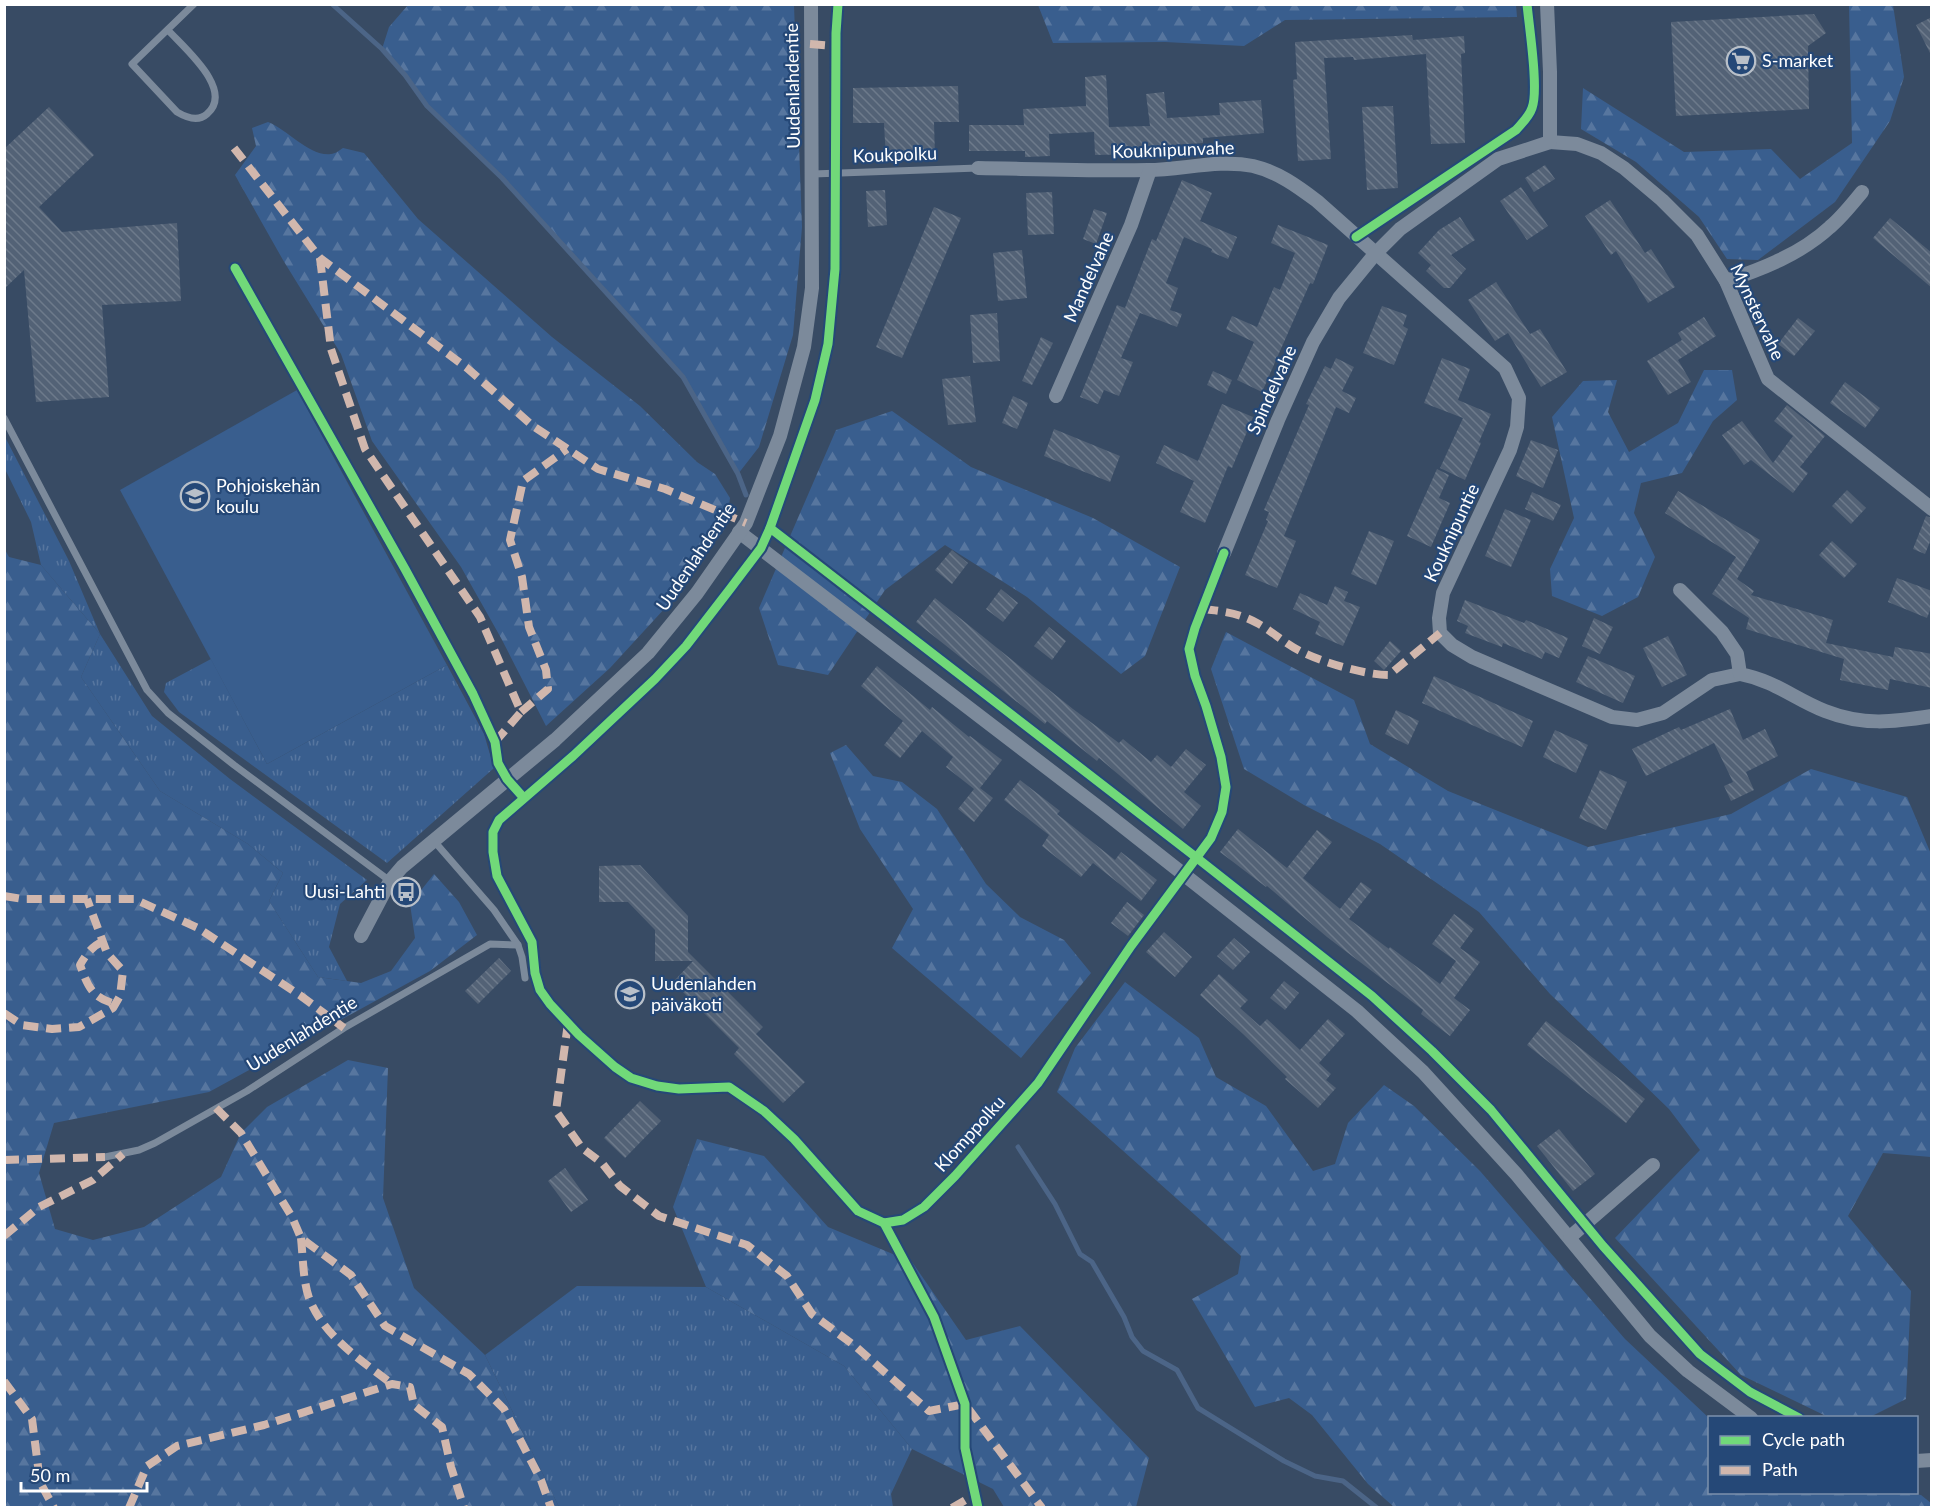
<svg xmlns="http://www.w3.org/2000/svg" width="1936" height="1512" font-family="Lato,sans-serif">
  <defs>
    <pattern id="grass-tufts" width="24" height="20" patternUnits="userSpaceOnUse" patternTransform="scale(1.5)"><rect width="24" height="20" fill="#395e8e"/><path d="M3 7l-1-3M5 7V3M7 7l1-3M15 17l-1-3M17 17v-4M19 17l1-3" fill="none" stroke="#57769f"/></pattern>
    <pattern id="forest-firs" width="22" height="20" patternUnits="userSpaceOnUse" patternTransform="scale(1.5)"><rect width="22" height="20" fill="#395e8e"/><path d="M5 1l3.5 6h-7zM16 11l3.5 6h-7z" fill="#57769f"/></pattern>
    <pattern id="building-back-hatch" width="6" height="6" patternUnits="userSpaceOnUse" patternTransform="scale(1.5)"><rect width="6" height="6" fill="#536276"/><path d="M-1 5l2 2M0 0l6 6M5-1l2 2" fill="none" stroke="#6d7a8b"/></pattern>
  </defs>
  <rect width="100%" height="100%" fill="#384b64"/>
  <g fill="url(#grass-tufts)">
    <path d="M4,435l65,126 31,73 52,82 78,63 137,101 -27,24 -11,43 18,34 -29,-4 -49,-76 14,-28 -35,-29 -88,-53 -79,-114 19,-43 -59,-69 -10,-43 -26,-53z"/>
    <path d="M211,659l56,105 180,-99 37,69 10,34 -107,95 -208,-151 -15,-20 2,-9z"/>
    <path d="M577,1286l129,1 138,79 68,83 -21,45 2,13h-334l-74,-152z"/>
  </g>
  <g fill="url(#forest-firs)">
    <path d="M408,5h386l8,222 -9,108 -34,112 -21,27 -55,-97 -181,-199 -75,-72 -22,-31 -23,-26 7,-22z"/>
    <path d="M1516,5l1,12 -232,3 -41,26 -79,-4 -112,1 -15,-38z"/>
    <path d="M1849,5h44l11,72 -14,44 -55,81 -77,58 -31,-1 -28,-42 -63,-55 -55,-33 2,-41 101,64 87,-3 29,30 52,-36z"/>
    <path d="M268,122c20,8 42,35 63,32 4,0 9,-4 12,-6l21,5 54,66 134,118 88,69 57,56 18,12 15,24 -4,29 -60,80 -56,61 -64,58 -45,-88 -40,-71 -89,-126 -31,-87 -58,-94 -48,-85 21,-29 -4,-18z"/>
    <path d="M1704,370h28l5,30 -24,21 -31,52 -41,10 -7,30 21,44 -17,40 -36,19 -50,-20 -2,-27 24,-51 -22,-101 31,-36 34,-1 -9,32 21,40 49,-29z"/>
    <path d="M892,411l79,56 122,51 87,49 -35,89 -24,18 -94,-77 -82,-52 -60,45 -57,85 -50,-10 -19,-57 77,-178z"/>
    <path d="M4,548l5,9 32,8 59,69 -19,43 79,114 88,53 35,29 -14,28 49,76 43,6 30,-12 24,-33 -5,-34 24,-30 25,28 18,33 -47,36 -221,121 -155,31 -15,50 16,56 38,11 51,-13 77,-50 20,-44 26,-26 81,-47 40,8 -5,130 31,90 71,67 74,152h-554z"/>
    <path d="M1226,632l128,68 16,44 78,47 140,56 143,-33 80,-45 96,28 24,57v303l-48,-4 -35,63 63,75 -5,108 -36,18h-42l-87,-42 -126,-137 85,-88 -31,-41 -119,-115 -71,-82 -99,-68 -76,-39 -60,-36 -33,-100z"/>
    <path d="M846,745l27,31 29,6 35,27 49,75 34,33 44,23 27,33 -70,85 -129,-110 21,-39 -53,-80 -30,-76z"/>
    <path d="M1125,982l74,56 17,39 50,29 47,65 22,-7 13,-41 36,-38 30,21 66,65 145,168 84,79 1,74 198,1 13,2 10,8v4h-537l-26,-23 -56,-69 -23,-17 -34,9 -63,-108 46,-25 3,-18 -184,-164 18,-44z"/>
    <path d="M697,1139l67,17 64,71 84,35 54,78 54,-14 129,132 -13,49h-132l-11,-18 -81,-40 -68,-83 -138,-79 -33,-80z"/>
  </g>
  <path fill="#395e8e" d="M297,390l150,275 -180,99 -147,-274z"/>
  <g fill="none" stroke-linecap="round" stroke-linejoin="round">
    <g stroke="#4c6587" stroke-width="5">
      <path d="M332,4l50,45 23,26 22,31 75,72 181,199 55,97 8,21"/>
      <path d="M1018,1147l37,57 25,50 12,8 32,55 8,20 11,14 34,19 21,38 86,53 31,15 28,5 34,27"/>
    </g>
  </g>
  <g fill="url(#building-back-hatch)">
    <path d="M1814,14l12,19 -18,13 1,63 -133,7 -5,-94z"/>
    <path d="M1932,17v40l-16,-32z"/>
    <path d="M1412,35l1,5 51,-4 1,17 -4,1 4,89 -34,1 -5,-90 -72,6 -1,-3 -29,1 7,101 -33,2 -5,-81 4,-1 -2,-37z"/>
    <path d="M1106,75l3,52 41,-1 -4,-32 18,-2 3,26 53,-3 -1,-12 42,-3 3,33 -61,5v5l-61,4 1,7 -48,1 -1,-23 -45,2 1,22 -25,1v-6h-56v-26h55l-1,-16 63,-3 -1,-29z"/>
    <path d="M958,86l1,36h-25l1,35 -49,3 -2,-37h-31v-35z"/>
    <path d="M1393,106l5,82 -31,2 -5,-83z"/>
    <path d="M49,107l45,48 -55,52 23,25 115,-9 4,78 -79,4 7,92 -73,5 -12,-132 -20,19v-140z"/>
    <path d="M1545,165l10,14 -21,13 -9,-14z"/>
    <path d="M1182,180l30,13 -12,28 37,16 -9,22 -17,-7 1,-3 -28,-12 -18,46 12,5 -8,22 12,4 -5,13 -37,-14 -19,45 12,4 -14,34 -15,-6 -6,14 -18,-7 37,-92 8,3 27,-69 4,2z"/>
    <path d="M1521,187l27,39 -21,14 -27,-39z"/>
    <path d="M885,190l2,35 -19,2 -2,-36z"/>
    <path d="M1052,192l2,42 -26,1 -2,-42z"/>
    <path d="M1610,200l35,53 6,-4 24,38 -27,16 -32,-52 -5,4 -26,-39z"/>
    <path d="M934,207l27,11 -59,140 -26,-11z"/>
    <path d="M1094,209l13,4 -11,31 -13,-5z"/>
    <path d="M1460,217l15,23 -24,15 15,14 -16,19h-6l-18,-17 5,-6 -13,-12 21,-23z"/>
    <path d="M1890,218l42,35v35l-59,-50z"/>
    <path d="M1278,225l50,20 -15,39 -3,-1 -48,109 -25,-12 17,-38 -28,-13 6,-13 25,11 17,-40 6,3 15,-37 -24,-10z"/>
    <path d="M1022,250l5,48 -29,3 -5,-48z"/>
    <path d="M1496,282l34,52 10,-5 27,43 -26,15 -33,-54 -13,8 -27,-41z"/>
    <path d="M1382,306l25,9 -4,11 5,3 -14,36 -31,-12z"/>
    <path d="M997,313l3,48 -27,2 -3,-48z"/>
    <path d="M1704,317l12,19 -38,24 13,22 -23,13 -21,-34 35,-21 -4,-7z"/>
    <path d="M1798,318l17,13 -21,25 -16,-12z"/>
    <path d="M1041,337l12,6 -21,42 -10,-4z"/>
    <path d="M1336,358l18,9 -12,24 14,7 -7,15 -13,-6 -52,129 12,5 -19,47 -32,-13 23,-54 -2,-1 3,-8 -5,-2 45,-105 -3,-1 19,-38 6,3z"/>
    <path d="M1442,358l28,11 -12,31 33,14 -12,28 2,1 -16,37 -25,-12 23,-50 -39,-15z"/>
    <path d="M1213,371l19,9 -6,14 -19,-9z"/>
    <path d="M970,376l6,46 -28,3 -6,-46z"/>
    <path d="M1845,382l35,26 -15,20 -35,-25z"/>
    <path d="M1013,396l15,7 -11,26 -15,-6z"/>
    <path d="M1222,404l31,13 -21,51 -4,-2 -23,57 -25,-11 14,-31 -38,-18 8,-18 34,16z"/>
    <path d="M1787,405l38,31 -25,31 8,6 -15,20 -42,-33 -7,5 -22,-30 20,-14 31,42 20,-27 -19,-15z"/>
    <path d="M1054,429l66,27 -10,26 -66,-26z"/>
    <path d="M1531,440l27,10 -15,38 -27,-12z"/>
    <path d="M1437,469l12,6 -10,23 11,5 -19,44 -24,-11z"/>
    <path d="M1847,490l19,18 -15,16 -19,-18z"/>
    <path d="M1678,491l82,49 -23,39 17,12 -3,4 82,25 -7,23 67,14 2,-10 37,7v34l-42,-9 -2,11 -48,-10 4,-21 -98,-30 3,-11 -37,-24 24,-37 -71,-44z"/>
    <path d="M1532,492l29,13 -8,16 -28,-12z"/>
    <path d="M1505,509l26,11 -20,47 -26,-11z"/>
    <path d="M1926,516l6,2v19l-7,17 -12,-5z"/>
    <path d="M1369,531l25,10 -18,44 -25,-11z"/>
    <path d="M1832,541l25,23 -13,14 -25,-23z"/>
    <path d="M952,550l16,13 -16,21 -17,-14z"/>
    <path d="M1897,578l35,13v14l-5,13 -39,-16z"/>
    <path d="M1335,586l13,6 -4,9 16,6 -17,39 -28,-12 5,-12 -27,-13 7,-16 27,12z"/>
    <path d="M1001,589l17,14 -15,19 -17,-13z"/>
    <path d="M935,598l138,111 46,34 4,-4 28,23 6,-7 14,12 15,-18 20,16 -22,27 17,14 -18,23 -84,-71 -2,3 -50,-40 -2,3 -129,-102z"/>
    <path d="M1465,600l59,23 2,-3 42,18 -9,20 -14,-6 -3,7 -39,-16 -1,4 -37,-14 3,-7 -11,-5z"/>
    <path d="M1594,618l19,9 -13,27 -18,-8z"/>
    <path d="M1049,627l17,14 -14,19 -18,-14z"/>
    <path d="M1668,636l19,39 -25,12 -19,-39z"/>
    <path d="M1390,641l11,10 -17,19 -10,-9z"/>
    <path d="M1588,656l47,20 -12,27 -47,-21z"/>
    <path d="M877,666l53,44 2,-3 37,30 1,-1 32,24 -22,28 13,10 -19,24 -16,-13 16,-20 -28,-22 7,-10 -31,-26 -22,27 -16,-13 19,-24 -42,-35z"/>
    <path d="M1434,676l99,45 -11,26 -100,-44z"/>
    <path d="M1730,709l13,31 22,-11 13,27 -32,16 8,18 -23,11 -7,-15 9,-4 -19,-39 -68,33 -14,-27 47,-22 2,3z"/>
    <path d="M1396,710l23,11 -11,24 -23,-11z"/>
    <path d="M1555,730l33,15 -12,28 -33,-16z"/>
    <path d="M1600,770l27,12 -21,48 -27,-12z"/>
    <path d="M1020,780l40,31 -3,3 58,46 6,-8 36,28 -16,21 -48,-38 -12,14 -39,-31 7,-11 -45,-35z"/>
    <path d="M1238,829l49,39 30,-38 15,12 -29,36 37,31 21,-27 11,8 -23,29 40,30 1,-2 50,37 16,-23 -24,-17 22,-30 20,15 -14,19 20,14 -26,36 16,12 -20,26 -29,-22 2,-4 -96,-73 -60,-51 -1,1 -46,-35z"/>
    <path d="M640,865l48,51v36l75,75 -7,7 49,48 -22,21 -49,-49 5,-6 -66,-66 20,-21h-38v-31l-27,-28h-29v-36z"/>
    <path d="M1127,902l17,13 -16,21 -17,-13z"/>
    <path d="M1164,932l28,25 -17,20 -29,-25z"/>
    <path d="M1234,938l16,14 -17,18 -16,-14z"/>
    <path d="M499,958l12,13 -33,33 -13,-13z"/>
    <path d="M1219,974l29,26 -8,8 20,18 7,-7 33,31 28,-31 17,15 -26,29 12,11 -5,6 10,8 -18,20 -33,-29 2,-2 -44,-43 -43,-39z"/>
    <path d="M1284,981l15,12 -14,17 -15,-12z"/>
    <path d="M1546,1021l99,78 -19,24 -99,-78z"/>
    <path d="M640,1101l21,20 -36,37 -21,-20z"/>
    <path d="M1559,1129l36,45 -22,17 -36,-45z"/>
    <path d="M565,1168l23,32 -17,12 -23,-31z"/>
  </g>
  <g fill="none" stroke-linecap="round" stroke-linejoin="round">
    <g stroke="#7c8a9b" stroke-width="7">
      <path d="M168,30c16,18 67,60 39,84 -9,8 -20,4 -30,-2l-45,-48 62,-60"/>
      <path d="M813,174l165,-6"/>
      <path d="M4,418l143,272 21,23 66,52 156,116"/>
      <path d="M434,841l60,69 24,35 4,12 3,21"/>
      <path d="M105,1157l34,-7 16,-7 92,-52 97,-63 146,-84 28,1"/>
    </g>
    <g stroke="#7c8a9b" stroke-width="14">
      <path d="M1550,142l27,2 24,9 23,15 38,32 35,35 29,46 42,98 164,130"/>
      <path d="M978,168c57,1 113,3 170,2 34,0 71,-11 105,-4 25,6 44,20 64,35l188,167 14,30 -2,29 -7,23 -67,143 -4,25 1,15 12,12 20,12 140,60 25,3 26,-7 49,-33 28,-6"/>
      <path d="M1726,281c36,-12 75,-27 104,-54 12,-10 22,-23 32,-35"/>
      <path d="M1056,396l75,-171 19,-55"/>
      <path d="M739,532l363,278 255,201 66,61 94,103 133,161 38,35 63,47"/>
      <path d="M1224,553l54,-133 35,-78 26,-44 36,-44 25,-25 98,-70 52,-17v-70l-3,-68"/>
      <path d="M1680,590l42,42 15,22 3,20c36,7 54,25 85,37 38,15 68,11 107,5"/>
      <path d="M361,936l29,-55 12,-14 153,-127 93,-87 49,-60 49,-70 34,-87 24,-89 8,-59 -1,-284"/>
      <path d="M1570,1237l83,-72"/>
      <path d="M1916,1461l16,-1"/>
    </g>
    <g stroke="#d1b7ad" stroke-width="8" stroke-dasharray="15 8" stroke-linecap="butt">
      <path d="M810,44l26,2"/>
      <path d="M234,148l86,110 147,110 66,58 65,43 67,20 81,34"/>
      <path d="M320,258l11,91 34,100 115,168 41,95 -26,30"/>
      <path d="M1203,609c19,2 36,4 54,14 15,8 27,20 43,28 21,11 65,24 89,24l51,-42"/>
      <path d="M521,712l27,-23 -2,-19 -17,-43 -7,-50 -12,-37 13,-59 44,-32"/>
      <path d="M4,896l19,3h111l64,29 103,68 43,32"/>
      <path d="M102,942c-10,4 -17,14 -22,23 8,21 11,32 35,39"/>
      <path d="M4,1013l18,12 30,4 27,-2 34,-19 7,-12 3,-25 -16,-18 -20,-54"/>
      <path d="M568,1023l-12,88 26,37 20,15 18,23 39,30 88,29 40,31 25,38 43,32 74,65 36,-7 77,104"/>
      <path d="M216,1108l25,25 51,84 9,21 50,37 34,51 84,48 35,35 37,71 10,28"/>
      <path d="M4,1160l101,-3"/>
      <path d="M4,1236l35,-29 54,-27 30,-26"/>
      <path d="M301,1238c2,19 2,43 8,60 15,39 52,62 83,86"/>
      <path d="M4,1381l28,38 8,63 14,26"/>
      <path d="M129,1508l18,-42 30,-20 87,-21 128,-41 18,3 4,18 28,22 9,40 13,41"/>
      <path d="M952,1508l22,-13"/>
    </g>
    <g stroke="#254877" stroke-width="13">
      <g id="cycleway">
        <path d="M838,4l-2,29 -1,236 -7,75 -13,56 -45,128 -9,20 -31,41 -44,57 -31,33 -82,77 -74,64 -6,12v20l4,24 35,66 3,31 5,17 10,14 29,31 36,32 16,11 26,8 22,3 50,-2 35,24 30,28 64,72 26,12 19,-3 21,-13 31,-31 83,-93 93,-137 80,-108 11,-26 4,-25 -5,-30 -15,-51 -11,-30 -6,-27 6,-21 29,-75"/>
        <path d="M1356,237l160,-107c6,-7 13,-13 16,-22 7,-18 -3,-82 -5,-104"/>
        <path d="M235,268l170,301 68,125 22,48 3,21 9,16 16,18"/>
        <path d="M770,528l427,330 175,138 60,55 59,59 112,136 97,108 50,38 49,26"/>
        <path d="M884,1223l50,94 31,87v44l13,60"/>
      </g>
    </g>
    <use href="#cycleway" stroke="#71d979" stroke-width="9"/>
  </g>
  <defs>
    <g id="supermarket-ring" transform="scale(1.5)"><circle r="9.5" fill="#254877" stroke="#b9c0c9" stroke-width="1.5"/><path d="M-6-5.5h2.5l.6 2H6L4.5 2H-2.5L-4.4-4H-6ZM-1.5 3.2a1.3 1.3 0 1 0 .1 0ZM3 3.2a1.3 1.3 0 1 0 .1 0Z" fill="#b9c0c9"/></g>
    <g id="school-ring" transform="scale(1.5)"><circle r="9.5" fill="#254877" stroke="#b9c0c9" stroke-width="1.5"/><path d="M0-5L7-2L0 1L-7-2ZM-4 1L0 2.5L4 1V4Q0 6-4 4Z" fill="#b9c0c9"/></g>
    <g id="bus-ring" transform="scale(1.5)"><circle r="9.5" fill="#254877" stroke="#b9c0c9" stroke-width="1.5"/><path d="M-5-6H5V4H4V6H2V4H-2V6H-4V4H-5ZM-3.5-4V0h7V-4ZM-3.5 1.2v1.5H-2V1.2ZM2 1.2v1.5H3.5V1.2Z" fill="#b9c0c9"/></g>
  </defs>
  <g fill-rule="evenodd">
    <use href="#supermarket-ring" x="1741" y="61"/>
    <use href="#school-ring" x="195" y="496"/>
    <use href="#bus-ring" x="406" y="892"/>
    <use href="#school-ring" x="630" y="994"/>
  </g>
  <g text-anchor="middle" stroke-width="4.5" stroke-linejoin="round" paint-order="stroke">
    <g font-size="18" fill="#fff" stroke="#254877" text-anchor="start">
      <text x="1762" y="67">S-market</text>
      <text x="216" y="492">Pohjoiskehän<tspan x="216" dy="21">koulu</tspan></text>
      <text x="385" y="898" text-anchor="end">Uusi-Lahti</text>
      <text x="651" y="990">Uudenlahden<tspan x="651" dy="21">päiväkoti</tspan></text>
    </g>
    <g font-size="18" fill="#fff" stroke="#254877">
      <text transform="translate(793 86) rotate(-91)" y="6">Uudenlahdentie</text>
      <text transform="translate(1173 150) rotate(-2)" y="6">Kouknipunvahe</text>
      <text transform="translate(895 155) rotate(-2)" y="6">Koukpolku</text>
      <text transform="translate(1089 277) rotate(-66)" y="6">Mandelvahe</text>
      <text transform="translate(1757 312) rotate(65)" y="6">Mynstervahe</text>
      <text transform="translate(1272 390) rotate(-66)" y="6">Spindelvahe</text>
      <text transform="translate(1452 533) rotate(-65)" y="6">Kouknipuntie</text>
      <text transform="translate(696 557) rotate(-56)" y="6">Uudenlahdentie</text>
      <text transform="translate(302 1034) rotate(-32)" y="6">Uudenlahdentie</text>
      <text transform="translate(970 1134) rotate(-48)" y="6">Klomppolku</text>
    </g>
  </g>
  <rect width="1936" height="1512" fill="none" stroke="#ffffff" stroke-width="12"/>
  <rect x="1708" y="1416" width="210" height="78" fill="#254877" stroke="#7c91ad" stroke-width="1.5"/>
  <rect x="1720" y="1436" width="30" height="9" fill="#71d979" stroke="#7c91ad" stroke-width="1.5"/>
  <text x="1762" y="1446" font-size="18" fill="#ffffff">Cycle path</text>
  <rect x="1720" y="1466" width="30" height="9" fill="#d1b7ad" stroke="#7c91ad" stroke-width="1.5"/>
  <text x="1762" y="1476" font-size="18" fill="#ffffff">Path</text>
  <path d="M21 1482v9h126v-9" fill="none" stroke="#ffffff" stroke-width="3"/>
  <text x="30" y="1482" font-size="18" fill="#ffffff" stroke="#254877" stroke-width="4.5" paint-order="stroke">50 m</text>
</svg>
